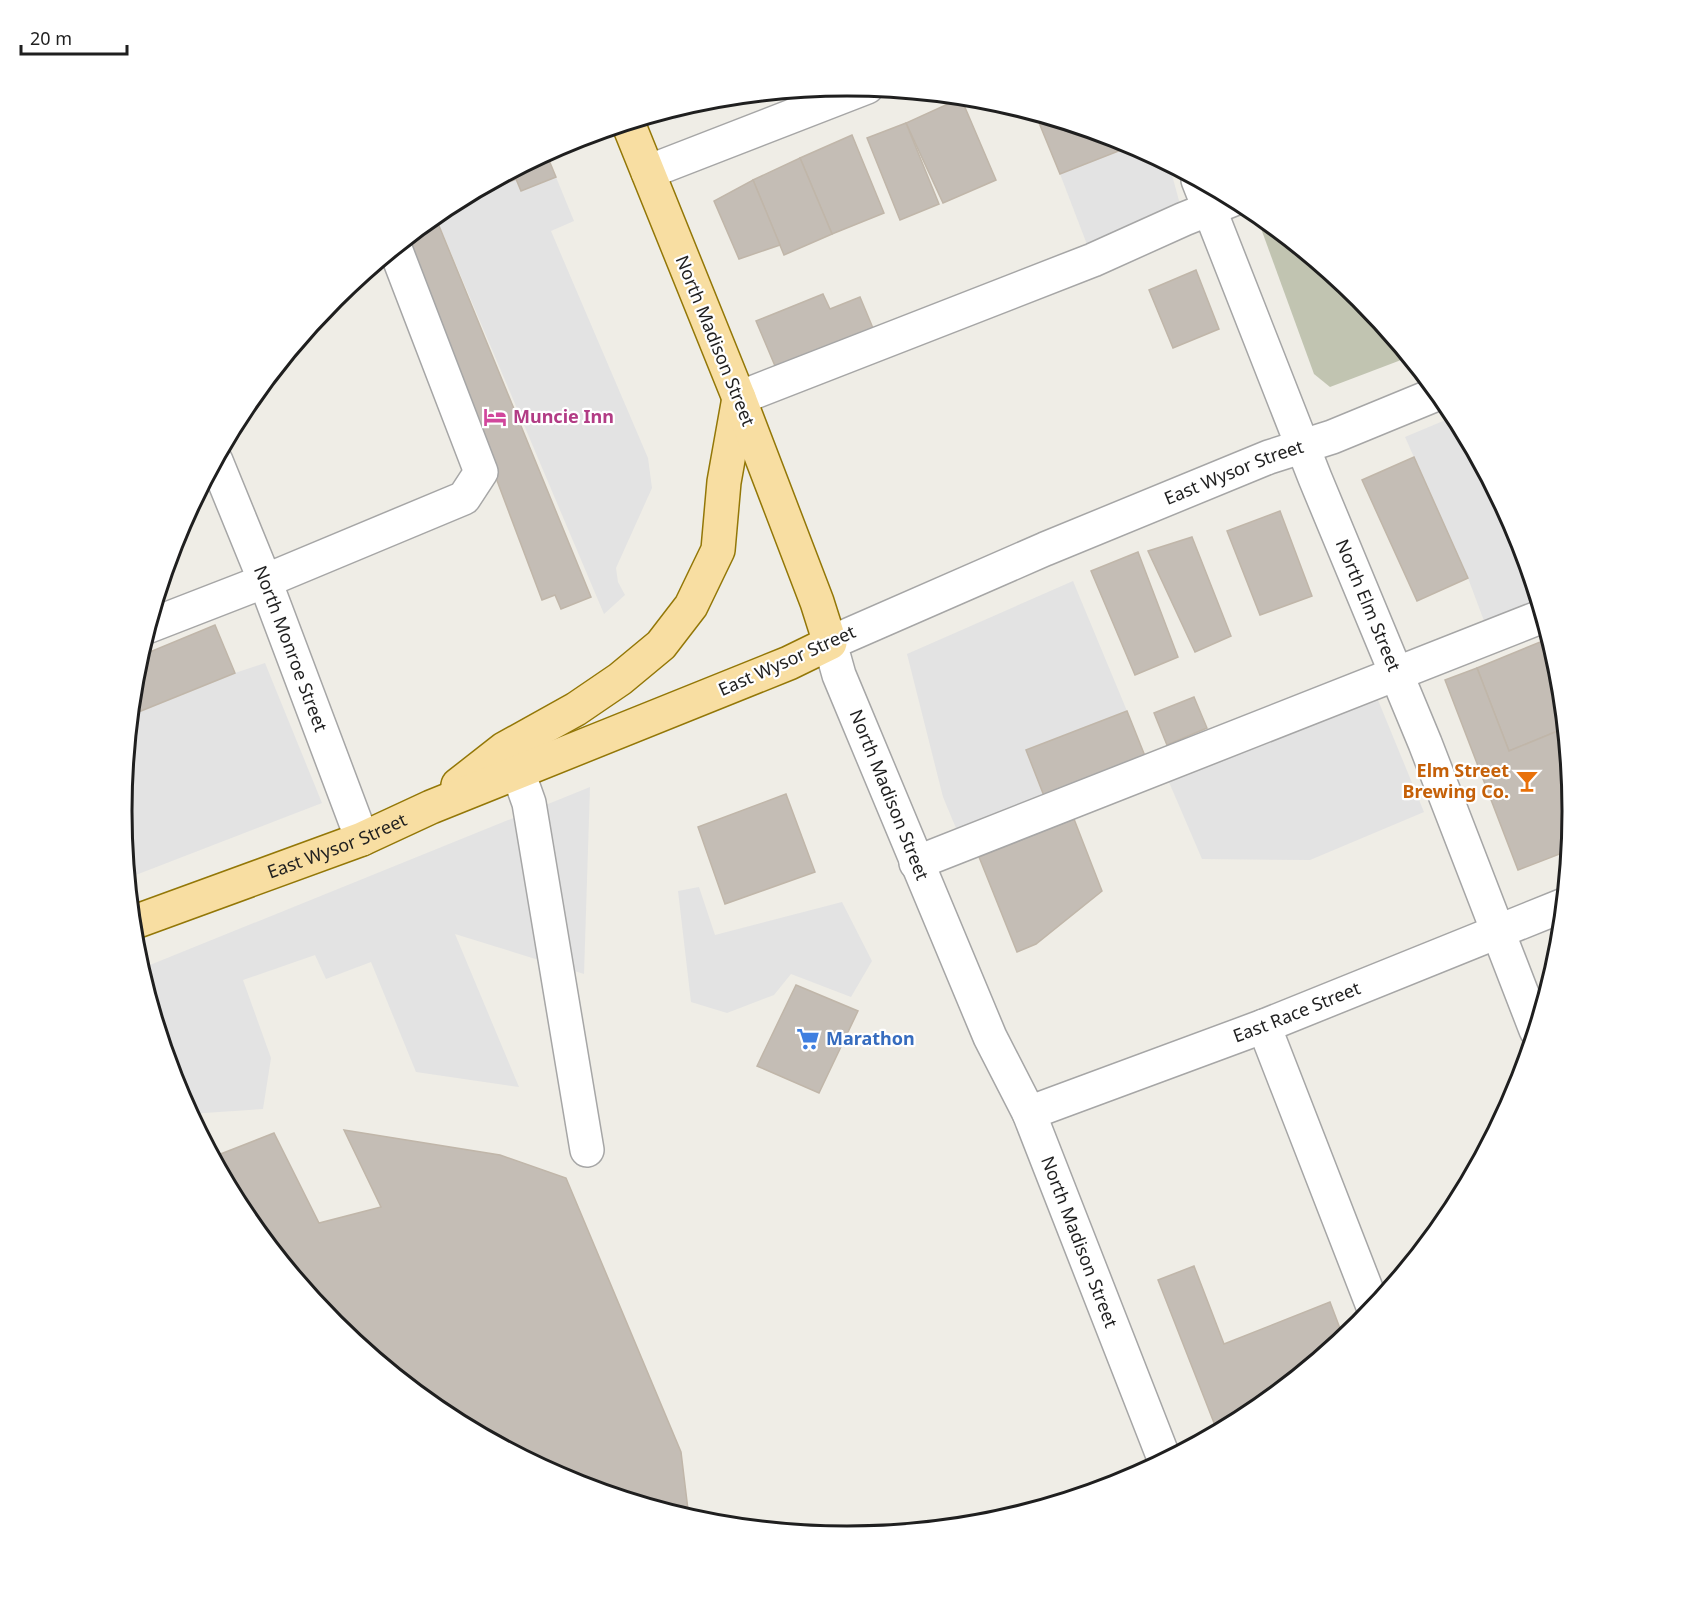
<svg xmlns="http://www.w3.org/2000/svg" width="1695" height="1623" font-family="'Noto Sans',sans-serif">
  <rect width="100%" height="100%" fill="#efede6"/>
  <path fill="#c1c4b1" d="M1255,212l106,86 48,59 -79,30 -16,-13z"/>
  <g fill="#e3e3e3">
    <path d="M733,97l-58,23 -4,-10 35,-11z"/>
    <path d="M1134,145l35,19 15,55 -91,41 -33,-86z"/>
    <path d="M556,177l18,44 -23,10 97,227 4,30 -36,80 2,14 7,13 -21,19 -169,-399 9,-7 46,-25 2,6 24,-10 6,12z"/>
    <path d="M1455,416l63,118 25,82 -53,21 -22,-59 -63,-141z"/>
    <path d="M1073,581l54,130 -101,39 20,51 -83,44 -20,-48 -36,-143z"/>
    <path d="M265,663l57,140 -194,75 -6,-67 9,-96 104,-42z"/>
    <path d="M1371,683l53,129 -114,48 -108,-1 -40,-93z"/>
    <path d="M590,787l-6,187 -129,-40 64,153 -103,-15 -45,-110 -45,17 -11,-24 -72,25 28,78 -8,51 -73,5 -13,-25 -37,-120z"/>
    <path d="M699,887l16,48 127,-33 30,59 -21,36 -60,-23 -17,21 -47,18 -36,-11 -13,-111z"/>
  </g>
  <g fill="#c4bdb5" stroke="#c0b6a9" stroke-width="1.5">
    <path d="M961,98l35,82 -53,23 -37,-80z"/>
    <path d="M1035,113l91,28 8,4 -74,29z"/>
    <path d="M906,123l33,81 -39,16 -33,-82z"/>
    <path d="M852,135l32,78 -52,21 -32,-76z"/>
    <path d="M546,153l10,24 -35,14 -5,-12 -24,10 -2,-6z"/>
    <path d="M800,158l32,76 -48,21 -31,-75z"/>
    <path d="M753,180l27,65 -41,14 -25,-58z"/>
    <path d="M435,216l156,381 -30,12 -6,-14 -13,5 -136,-361z"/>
    <path d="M1196,270l23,59 -46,19 -24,-58z"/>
    <path d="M823,294l7,15 30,-12 15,36 -97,40 -22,-52z"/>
    <path d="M1414,457l54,121 -51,23 -55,-121z"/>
    <path d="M1280,511l32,85 -52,19 -33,-84z"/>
    <path d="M1192,537l39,99 -36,16 -47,-101z"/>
    <path d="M1138,552l40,105 -43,18 -44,-104z"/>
    <path d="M215,625l20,48 -104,42 5,-45 4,-14z"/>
    <path d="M1550,638l10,32 5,58 -56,23 -32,-83z"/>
    <path d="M1477,668l32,83 56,-23 8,84 -3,38 -52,20 -73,-190z"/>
    <path d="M1194,697l13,31 -40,17 -13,-32z"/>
    <path d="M1127,711l20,50 -101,40 -20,-51z"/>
    <path d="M786,794l29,78 -90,32 -27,-77z"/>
    <path d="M1074,819l28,72 -66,53 -19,8 -38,-95z"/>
    <path d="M796,985l62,26 -39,82 -62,-27z"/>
    <path d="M344,1130l156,25 66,23 115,274 8,66 -120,-36 -125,-67 -110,-90 -90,-110 -31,-58 61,-24 45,90 62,-16z"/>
    <path d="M1194,1266l30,78 106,-42 14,37 -93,76 -33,18 -60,-153z"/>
  </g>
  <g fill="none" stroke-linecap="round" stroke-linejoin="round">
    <g stroke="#a6a6a6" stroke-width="36">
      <g id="minor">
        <path d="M648,172l219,-85"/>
        <path id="s1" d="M1198,180l117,298 110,265 111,287"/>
        <path d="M739,398l354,-138 91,-41 50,-20"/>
        <path id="s2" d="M216,461l49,120 97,258"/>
        <path d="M149,626l116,-45 199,-83 17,-26 -86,-224"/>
        <path d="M518,772l11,31 58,347"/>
        <path d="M916,863l627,-247"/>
        <path d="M1264,1026l110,283"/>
        <path id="s3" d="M1029,1113l235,-87 300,-121"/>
        <path id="s4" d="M1165,1461l-136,-348 -39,-76 -151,-362 -9,-32 215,-94 224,-92 63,-20 107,-44"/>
      </g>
    </g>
    <g stroke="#937707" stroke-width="36">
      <g id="major">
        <path d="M458,785l46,-36 72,-40 44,-30 41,-34 30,-39 27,-56 6,-68 15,-84"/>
        <path id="s5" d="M132,923l230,-84 69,-32 358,-144 41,-20 -13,-41 -78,-204 -111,-275"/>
      </g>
    </g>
    <use href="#minor" stroke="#fff" stroke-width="33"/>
    <use href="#major" stroke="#f8dea2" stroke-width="33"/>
  </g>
  <defs>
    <g id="hotel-bare" transform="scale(1.8)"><path d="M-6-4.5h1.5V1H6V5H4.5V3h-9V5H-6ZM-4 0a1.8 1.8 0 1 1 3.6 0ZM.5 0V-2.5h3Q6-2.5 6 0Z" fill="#d1479c" stroke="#fff" stroke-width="2.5" paint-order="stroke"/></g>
    <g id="bar-bare" transform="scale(1.8)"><path d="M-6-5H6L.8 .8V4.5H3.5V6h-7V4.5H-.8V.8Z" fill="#e8710a" stroke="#fff" stroke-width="2.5" paint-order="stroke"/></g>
    <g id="supermarket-bare" transform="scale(1.8)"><path d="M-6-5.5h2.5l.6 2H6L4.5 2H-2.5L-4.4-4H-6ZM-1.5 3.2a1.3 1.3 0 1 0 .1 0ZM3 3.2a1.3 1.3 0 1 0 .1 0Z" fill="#3f7fe0" stroke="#fff" stroke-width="2.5" paint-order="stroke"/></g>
  </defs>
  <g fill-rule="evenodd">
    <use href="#hotel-bare" x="495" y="417"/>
    <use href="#bar-bare" x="1527" y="781"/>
    <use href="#supermarket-bare" x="808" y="1039"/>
  </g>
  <g text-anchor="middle" stroke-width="4.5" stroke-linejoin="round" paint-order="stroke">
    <g font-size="18" fill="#1f1f1f" stroke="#fff">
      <text transform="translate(715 341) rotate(68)" y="6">North Madison Street</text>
      <text dy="6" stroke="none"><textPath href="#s4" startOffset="1323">East Wysor Street</textPath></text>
      <text dy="6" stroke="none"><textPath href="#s1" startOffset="458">North Elm Street</textPath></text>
      <text dy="6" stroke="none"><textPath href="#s2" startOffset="202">North Monroe Street</textPath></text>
      <text transform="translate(787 661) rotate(-24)" y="6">East Wysor Street</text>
      <text transform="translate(889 795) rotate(68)" y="6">North Madison Street</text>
      <text dy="6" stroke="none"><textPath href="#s5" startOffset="219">East Wysor Street</textPath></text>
      <text dy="6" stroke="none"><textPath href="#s3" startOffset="286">East Race Street</textPath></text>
      <text transform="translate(1079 1242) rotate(69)" y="6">North Madison Street</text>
    </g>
    <g font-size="18" font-weight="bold" fill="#b23c85" stroke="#fff" text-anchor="start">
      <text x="513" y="423">Muncie Inn</text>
    </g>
    <g font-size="18" font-weight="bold" fill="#c56008" stroke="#fff" text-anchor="end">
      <text x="1509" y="777">Elm Street<tspan x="1509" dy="21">Brewing Co.</tspan></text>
    </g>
    <g font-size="18" font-weight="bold" fill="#366cbe" stroke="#fff" text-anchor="start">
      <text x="826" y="1045">Marathon</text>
    </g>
  </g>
  <path d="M0 0H1695V1623H0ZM132 811a715 715 0 1 1 1430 0a715 715 0 1 1-1430 0Z" fill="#fff" fill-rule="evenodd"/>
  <path fill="none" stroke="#1f1f1f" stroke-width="3" d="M132 811a715 715 0 1 1 1430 0a715 715 0 1 1-1430 0Z"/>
  <path d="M21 45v9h106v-9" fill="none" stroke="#1f1f1f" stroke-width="3"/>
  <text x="30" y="45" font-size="18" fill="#1f1f1f" stroke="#ffffff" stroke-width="4.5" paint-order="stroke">20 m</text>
</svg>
